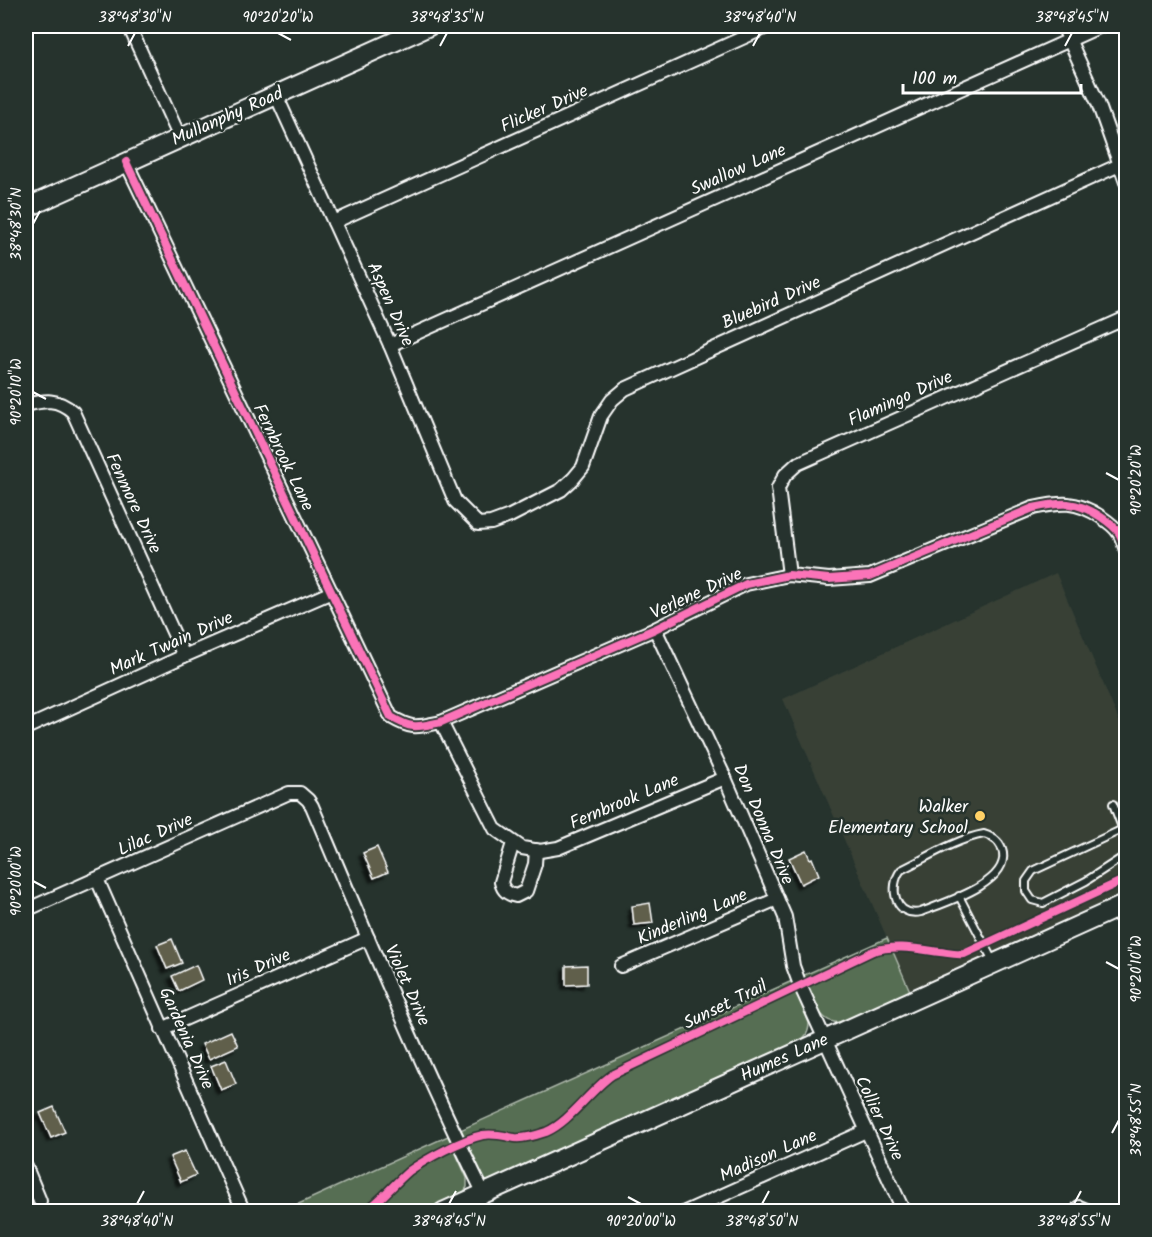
<svg xmlns="http://www.w3.org/2000/svg" width="1152" height="1237" font-family="Kalam,sans-serif">
  <defs>
    <filter id="shadow"><feDropShadow dx="-4" dy="4" stdDeviation="1.5" flood-color="#0009"/></filter>
  </defs>
  <rect width="100%" height="100%" fill="#26332d"/>
  <filter id="ink" filterUnits="userSpaceOnUse"><feTurbulence type="fractalNoise" baseFrequency=".0167" numOctaves="2"/><feDisplacementMap in="SourceGraphic" scale="12" xChannelSelector="R" yChannelSelector="G"/><feConvolveMatrix kernelMatrix="1 2 1 2 8 2 1 2 1" color-interpolation-filters="sRGB"/></filter>
  <g filter="url(#ink)">
    <path fill="#374036" d="M1056,573l70,164v157l-216,97 -127,-292z"/>
    <g fill="#576e53" stroke="#abb6a9" stroke-width="1.5">
      <path d="M887,938l23,53 -66,30c-4,0 -7,2 -10,1 -17,-2 -26,-33 -32,-46z"/>
      <path d="M792,981l17,42c0,10 -4,15 -12,20l-309,139 -8,-5 -22,-46z"/>
      <path d="M448,1136l19,42v9l-5,8 -9,6 -25,10 -147,1z"/>
    </g>
    <g fill="#605f4b" stroke="#fff" stroke-width="1.5" filter="url(#shadow)">
      <path d="M377,847l11,25 -14,6 -11,-25z"/>
      <path d="M806,850l4,9 2,-1 7,17 -18,9 -12,-26z"/>
      <path d="M650,903l3,20 -19,2 -2,-19z"/>
      <path d="M172,939l10,24 -15,6 -10,-24z"/>
      <path d="M196,965l6,15 -23,11 -7,-15z"/>
      <path d="M587,965v19l-21,1v-19z"/>
      <path d="M231,1031l7,15 -29,13 -7,-15z"/>
      <path d="M226,1060l10,24 -15,6 -10,-24z"/>
      <path d="M54,1107l11,25 -14,6 -11,-25z"/>
      <path d="M185,1151l11,24 -15,7 -11,-25z"/>
    </g>
    <g fill="none" stroke-linecap="round" stroke-linejoin="round">
      <g stroke="#fff" stroke-width="10">
        <g id="lane">
          <path d="M1113,804l13,34"/>
          <path d="M1123,829l-90,42 -7,10v10l6,9 11,3 43,-22 40,-26"/>
          <path d="M984,834c10,3 17,8 19,19 5,31 -60,50 -82,59 -26,6 -33,-25 -20,-42 25,-12 55,-31 83,-36z"/>
          <path d="M959,896l35,67"/>
        </g>
      </g>
      <g stroke="#fff" stroke-width="16">
        <g id="street">
          <path d="M129,26l51,112"/>
          <path d="M1063,26l35,77 28,79"/>
          <path d="M276,95l114,250 65,156 23,23 13,-1 19,-7 51,-26 12,-11 10,-12 18,-51 11,-16 13,-11 501,-227"/>
          <path d="M126,162l265,555c22,13 26,10 50,5l214,-93 91,-45 43,-9 40,4 41,-3 163,-68c28,-6 43,-8 68,9 6,4 14,10 18,16 3,5 5,12 7,17"/>
          <path d="M334,222l435,-196"/>
          <path d="M390,345l711,-319"/>
          <path d="M26,405c19,-5 31,-7 47,7l111,244"/>
          <path d="M789,575l-11,-87 7,-13 12,-11 329,-146"/>
          <path d="M655,629l70,149 60,139 8,49 7,19 104,227"/>
          <path d="M441,722l54,107 27,19 18,3 18,-3 167,-70"/>
          <path d="M26,728l158,-72 148,-64"/>
          <path d="M513,843l-12,39c2,9 7,12 15,14l10,-5 9,-27 1,-14"/>
          <path d="M97,879l147,333"/>
          <path d="M26,910l263,-117h11l8,7 4,6c55,130 109,260 171,386"/>
          <path d="M621,966l156,-67"/>
          <path d="M162,1029l206,-91"/>
          <path d="M26,1167l14,34"/>
          <path d="M1079,1207l12,5"/>
          <path d="M685,1212l181,-81"/>
        </g>
      </g>
      <g stroke="#fff" stroke-width="22">
        <g id="secondary">
          <path d="M26,208l403,-182"/>
          <path d="M443,1212l683,-308"/>
        </g>
      </g>
      <use href="#lane" stroke="#26332d" stroke-width="6"/>
      <use href="#street" stroke="#26332d" stroke-width="12"/>
      <use href="#secondary" stroke="#26332d" stroke-width="18"/>
      <g stroke="#26332d" stroke-width="11">
        <g id="cycleway">
          <path d="M126,162l265,555c22,13 26,10 50,5l214,-93 91,-45 43,-9 40,4 41,-3 163,-68c28,-6 43,-8 68,9 6,4 14,10 18,16 3,5 5,12 7,17"/>
          <path d="M365,1212c17,-13 29,-28 44,-41 17,-12 54,-32 74,-36 11,-2 21,1 32,3 9,1 22,-3 31,-6 24,-10 43,-41 66,-57l261,-124c23,-7 44,-2 67,1 8,1 16,3 24,2l162,-75"/>
        </g>
      </g>
      <use href="#cycleway" stroke="#fb73b8" stroke-width="8"/>
    </g>
  </g>
  <path fill="none" stroke="#fff" stroke-width="2" d="M278,33l13,7M128,46l7,-13M440,46l7,-13M753,46l7,-13M1065,46l7,-13M33,224l7,-13M33,392l13,7M1106,473l13,7M33,881l13,7M1106,962l13,7M1112,1133l7,-13M628,1197l13,7M137,1204l7,-13M449,1204l7,-13M762,1204l7,-13M1074,1204l7,-13"/>
  <circle fill="#ffd166" stroke="#26332d" stroke-width="2" cx="980" cy="816" r="6"/>
  <g text-anchor="middle" stroke-width="5" stroke-linejoin="round" paint-order="stroke">
    <g font-size="18" fill="#fff" stroke="#26332d">
      <text transform="translate(544 108) rotate(-24)" y="6">Flicker Drive</text>
      <text transform="translate(227 116) rotate(-24)" y="6">Mullanphy Road</text>
      <text transform="translate(738 169) rotate(-24)" y="6">Swallow Lane</text>
      <text transform="translate(771 302) rotate(-24)" y="6">Bluebird Drive</text>
      <text transform="translate(391 304) rotate(66)" y="6">Aspen Drive</text>
      <text transform="translate(900 398) rotate(-24)" y="6">Flamingo Drive</text>
      <text transform="translate(284 457) rotate(64)" y="6">Fernbrook Lane</text>
      <text transform="translate(134 503) rotate(65)" y="6">Fenmore Drive</text>
      <text transform="translate(696 593) rotate(-25)" y="6">Verlene Drive</text>
      <text transform="translate(171 643) rotate(-24)" y="6">Mark Twain Drive</text>
      <text transform="translate(624 801) rotate(-23)" y="6">Fernbrook Lane</text>
      <text transform="translate(764 824) rotate(67)" y="6">Don Donna Drive</text>
      <text transform="translate(155 834) rotate(-24)" y="6">Lilac Drive</text>
      <text transform="translate(692 916) rotate(-23)" y="6">Kinderling Lane</text>
      <text transform="translate(258 967) rotate(-24)" y="6">Iris Drive</text>
      <text transform="translate(408 985) rotate(66)" y="6">Violet Drive</text>
      <text transform="translate(725 1004) rotate(-26)" y="6">Sunset Trail</text>
      <text transform="translate(187 1038) rotate(66)" y="6">Gardenia Drive</text>
      <text transform="translate(784 1057) rotate(-24)" y="6">Humes Lane</text>
      <text transform="translate(880 1118) rotate(65)" y="6">Collier Drive</text>
      <text transform="translate(768 1155) rotate(-24)" y="6">Madison Lane</text>
    </g>
    <g font-size="18" fill="#fff" stroke="#26332d" text-anchor="end">
      <text x="968" y="812">Walker<tspan x="968" dy="21">Elementary School</tspan></text>
    </g>
  </g>
  <rect width="1152" height="1237" fill="none" stroke="#26332d" stroke-width="66"/>
  <path d="M903 84v9h178v-9" fill="none" stroke="#ffffff" stroke-width="3"/>
  <text x="912" y="84" font-size="18" fill="#ffffff" stroke="#26332d" stroke-width="4.5" paint-order="stroke">100 m</text>
  <rect x="33" y="33" width="1086" height="1171" fill="none" stroke="#fff" stroke-width="2"/>
  <g font-size="15" text-anchor="middle" fill="#fff">
    <text x="135" y="22">38°48'30"N</text>
    <text x="278" y="22">90°20'20"W</text>
    <text x="447" y="22">38°48'35"N</text>
    <text x="760" y="22">38°48'40"N</text>
    <text x="1072" y="22">38°48'45"N</text>
    <text transform="translate(16 224) rotate(-90)" y="5">38°48'30"N</text>
    <text transform="translate(16 392) rotate(-90)" y="5">90°20'10"W</text>
    <text transform="translate(1136 480) rotate(-90)" y="5">90°20'20"W</text>
    <text transform="translate(16 881) rotate(-90)" y="5">90°20'00"W</text>
    <text transform="translate(1136 969) rotate(-90)" y="5">90°20'10"W</text>
    <text transform="translate(1136 1120) rotate(-90)" y="5">38°48'55"N</text>
    <text x="137" y="1226">38°48'40"N</text>
    <text x="449" y="1226">38°48'45"N</text>
    <text x="641" y="1226">90°20'00"W</text>
    <text x="762" y="1226">38°48'50"N</text>
    <text x="1074" y="1226">38°48'55"N</text>
  </g>
</svg>
